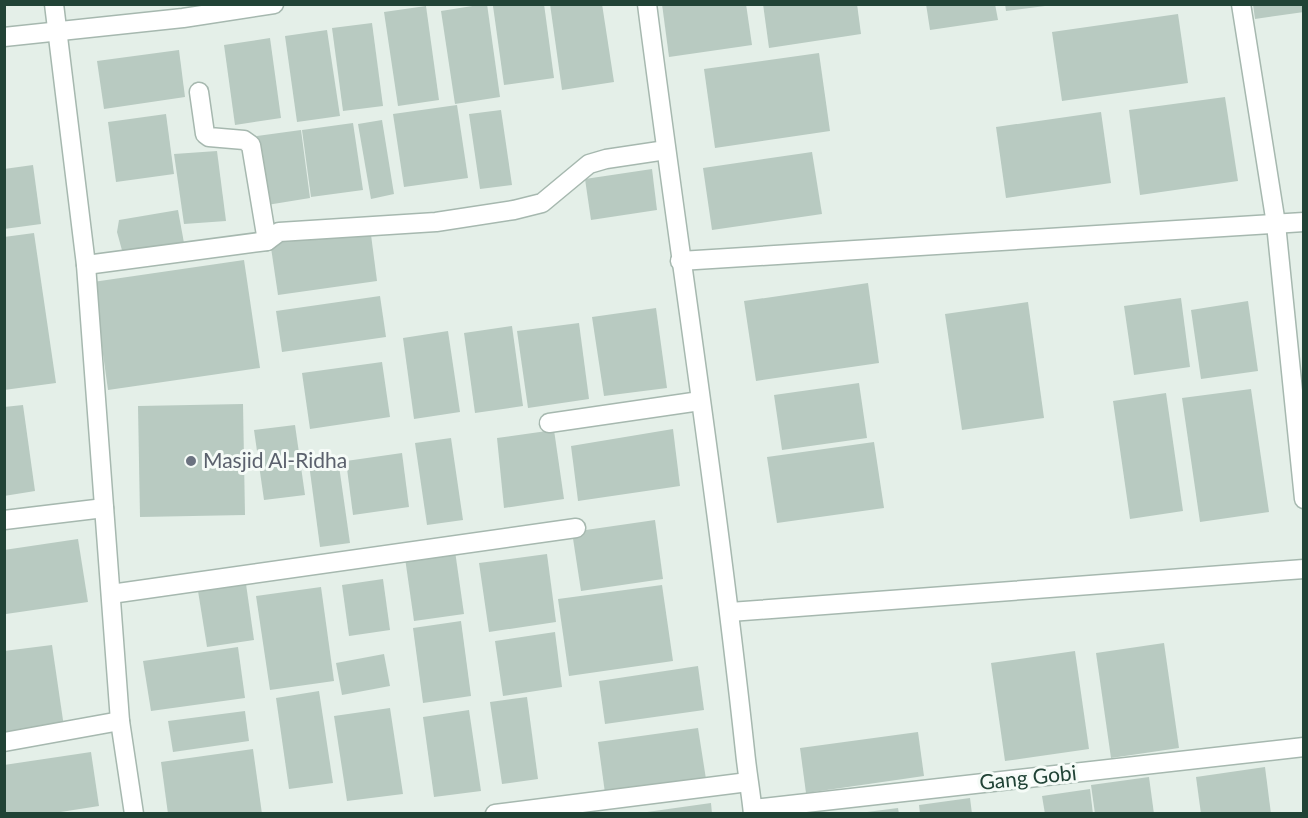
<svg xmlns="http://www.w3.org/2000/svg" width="1308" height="818" font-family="Lato,sans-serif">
  <rect width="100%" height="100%" fill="#e4efe8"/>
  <g fill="#b8cac1">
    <path d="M485,4h2l13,93 -45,7 -14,-93z"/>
    <path d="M506,4h38l10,74 -50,7 -11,-79z"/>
    <path d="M550,4h52l12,78 -52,8z"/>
    <path d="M662,4h84l6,41 -83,12z"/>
    <path d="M763,4h94l4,30 -92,14z"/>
    <path d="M926,4h69l3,16 -68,10z"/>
    <path d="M1005,4h40v2l-39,5z"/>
    <path d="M1253,4h51v8l-49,7z"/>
    <path d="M426,6l13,94 -41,6 -14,-94z"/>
    <path d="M1178,14l10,69 -126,18 -10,-69z"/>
    <path d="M372,23l11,83 -40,5 -11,-83z"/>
    <path d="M327,30l13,86 -43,6 -12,-86z"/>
    <path d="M270,38l11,80 -46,7 -11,-80z"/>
    <path d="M179,50l6,47 -81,12 -7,-48z"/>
    <path d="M819,53l11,78 -115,17 -11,-79z"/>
    <path d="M1225,97l13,84 -98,14 -11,-85z"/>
    <path d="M457,105l11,73 -64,9 -11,-73z"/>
    <path d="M501,110l11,75 -32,4 -11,-75z"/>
    <path d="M1101,112l10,71 -105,15 -10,-71z"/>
    <path d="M166,114l8,60 -58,8 -8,-60z"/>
    <path d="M382,120l12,74 -23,5 -13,-75z"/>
    <path d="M353,123l10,67 -52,7 -9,-67z"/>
    <path d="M301,130l9,68 -43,7 -10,-69z"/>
    <path d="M217,151l9,70 -42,3 -10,-70z"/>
    <path d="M812,152l10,62 -110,16 -9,-62z"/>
    <path d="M33,165l8,59 -37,5v-60z"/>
    <path d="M652,169l5,41 -66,10 -6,-41z"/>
    <path d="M178,210l6,33 -61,11 -6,-22 2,-12z"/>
    <path d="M370,227l7,54 -99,14 -8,-54z"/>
    <path d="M34,233l22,150 -52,7v-153z"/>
    <path d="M244,260l16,108 -152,22 -15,-108z"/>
    <path d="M868,283l11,80 -123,18 -12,-80z"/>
    <path d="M380,296l6,41 -104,15 -6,-41z"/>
    <path d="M1181,298l9,69 -56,8 -10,-69z"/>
    <path d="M1248,301l10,70 -57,8 -10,-69z"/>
    <path d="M1028,302l16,116 -82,12 -17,-116z"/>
    <path d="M656,308l11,80 -63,8 -12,-79z"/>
    <path d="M579,323l10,76 -61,9 -11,-77z"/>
    <path d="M512,326l11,80 -48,7 -11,-80z"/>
    <path d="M448,331l12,81 -46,7 -11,-81z"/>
    <path d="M382,362l8,55 -80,12 -8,-56z"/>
    <path d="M859,383l8,55 -85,12 -8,-55z"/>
    <path d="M1251,389l18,123 -69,10 -18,-124z"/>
    <path d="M1166,393l17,118 -53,8 -17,-118z"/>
    <path d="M243,404l2,111 -105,2 -2,-111z"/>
    <path d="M23,405l12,86 -31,5v-89z"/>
    <path d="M295,425l10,70 -41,5 -10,-70z"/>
    <path d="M673,429l7,57 -102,15 -7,-55z"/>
    <path d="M554,430l10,69 -60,9 -7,-70z"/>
    <path d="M451,438l12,82 -36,5 -12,-82z"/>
    <path d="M874,442l10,66 -107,15 -10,-66z"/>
    <path d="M402,453l7,54 -56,8 -7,-54z"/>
    <path d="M338,459l12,84 -30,4 -11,-83z"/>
    <path d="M655,520l8,59 -82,12 -9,-59z"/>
    <path d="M78,539l10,63 -82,12 -2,-14v-50z"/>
    <path d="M455,551l9,63 -50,7 -9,-63z"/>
    <path d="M547,554l9,68 -67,10 -10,-69z"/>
    <path d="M383,579l7,51 -41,6 -7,-51z"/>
    <path d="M246,584l8,56 -47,7 -9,-56z"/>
    <path d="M662,585l11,76 -104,15 -11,-77z"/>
    <path d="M321,587l13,94 -64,9 -14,-94z"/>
    <path d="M461,621l10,75 -48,7 -10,-75z"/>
    <path d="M555,632l7,55 -59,9 -8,-55z"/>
    <path d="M1164,643l15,105 -68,10 -15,-105z"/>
    <path d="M52,645l12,82 -60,9v-85z"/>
    <path d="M238,647l7,51 -94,13 -8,-50z"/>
    <path d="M1075,651l14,98 -84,12 -14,-98z"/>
    <path d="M384,654l6,32 -48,9 -6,-32z"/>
    <path d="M698,666l6,44 -99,14 -6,-43z"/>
    <path d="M319,691l14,92 -44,6 -13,-91z"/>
    <path d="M527,697l11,82 -36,5 -12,-82z"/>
    <path d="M390,708l13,86 -56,7 -13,-85z"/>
    <path d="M469,710l12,81 -47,6 -11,-80z"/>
    <path d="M245,711l4,30 -76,11 -5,-31z"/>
    <path d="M698,728l8,51 -101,14 -7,-51z"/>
    <path d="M918,732l6,44 -118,17 -6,-45z"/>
    <path d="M253,749l9,65h-94l-7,-52z"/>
    <path d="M91,752l8,54 -51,8h-44v-49z"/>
    <path d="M1265,767l6,47h-70l-5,-37z"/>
    <path d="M1149,777l5,37h-59l-4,-29z"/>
    <path d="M1090,789l3,25h-48l-3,-18z"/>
    <path d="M970,798l2,16h-52l-1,-9z"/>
    <path d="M711,803l1,11h-65v-2z"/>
    <path d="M898,808l1,6h-32v-2z"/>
  </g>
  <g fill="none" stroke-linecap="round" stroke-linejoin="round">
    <g stroke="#a6b8af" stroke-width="21">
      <g id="minor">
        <path d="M54,4l32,261 34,456 14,93"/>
        <path d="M647,4c32,249 71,497 98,747 2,21 6,42 8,63"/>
        <path d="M1241,4l35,220 28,275"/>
        <path d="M4,37l179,-19 91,-14"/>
        <path d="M199,92l6,42 4,3 35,3 7,5 16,96 12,-9 157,-10 78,-12 28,-7 47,-39 17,-5 60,-9"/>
        <path d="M680,261l624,-39"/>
        <path d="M86,265l181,-24"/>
        <path d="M549,423l151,-22"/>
        <path d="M4,520l100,-12"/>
        <path d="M111,594l465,-66"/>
        <path d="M730,612l574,-43"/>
        <path d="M4,742l116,-21"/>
        <path d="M753,809l551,-62"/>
        <path d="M495,814l253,-32"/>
      </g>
    </g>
    <use href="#minor" stroke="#fff" stroke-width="18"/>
  </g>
  <circle fill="#6b7280" stroke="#f5fbf7" stroke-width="2" cx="191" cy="461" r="6"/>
  <g text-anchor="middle" stroke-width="6" stroke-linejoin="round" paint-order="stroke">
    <g font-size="21" fill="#5b616d" stroke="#f5fbf7" text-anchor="start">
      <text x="203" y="468">Masjid Al-Ridha</text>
    </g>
    <g font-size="21" fill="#214336" stroke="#f5fbf7">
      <text transform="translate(1028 778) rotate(-6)" y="7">Gang Gobi</text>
    </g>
  </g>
  <rect width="1308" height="818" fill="none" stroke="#214336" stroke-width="12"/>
</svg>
